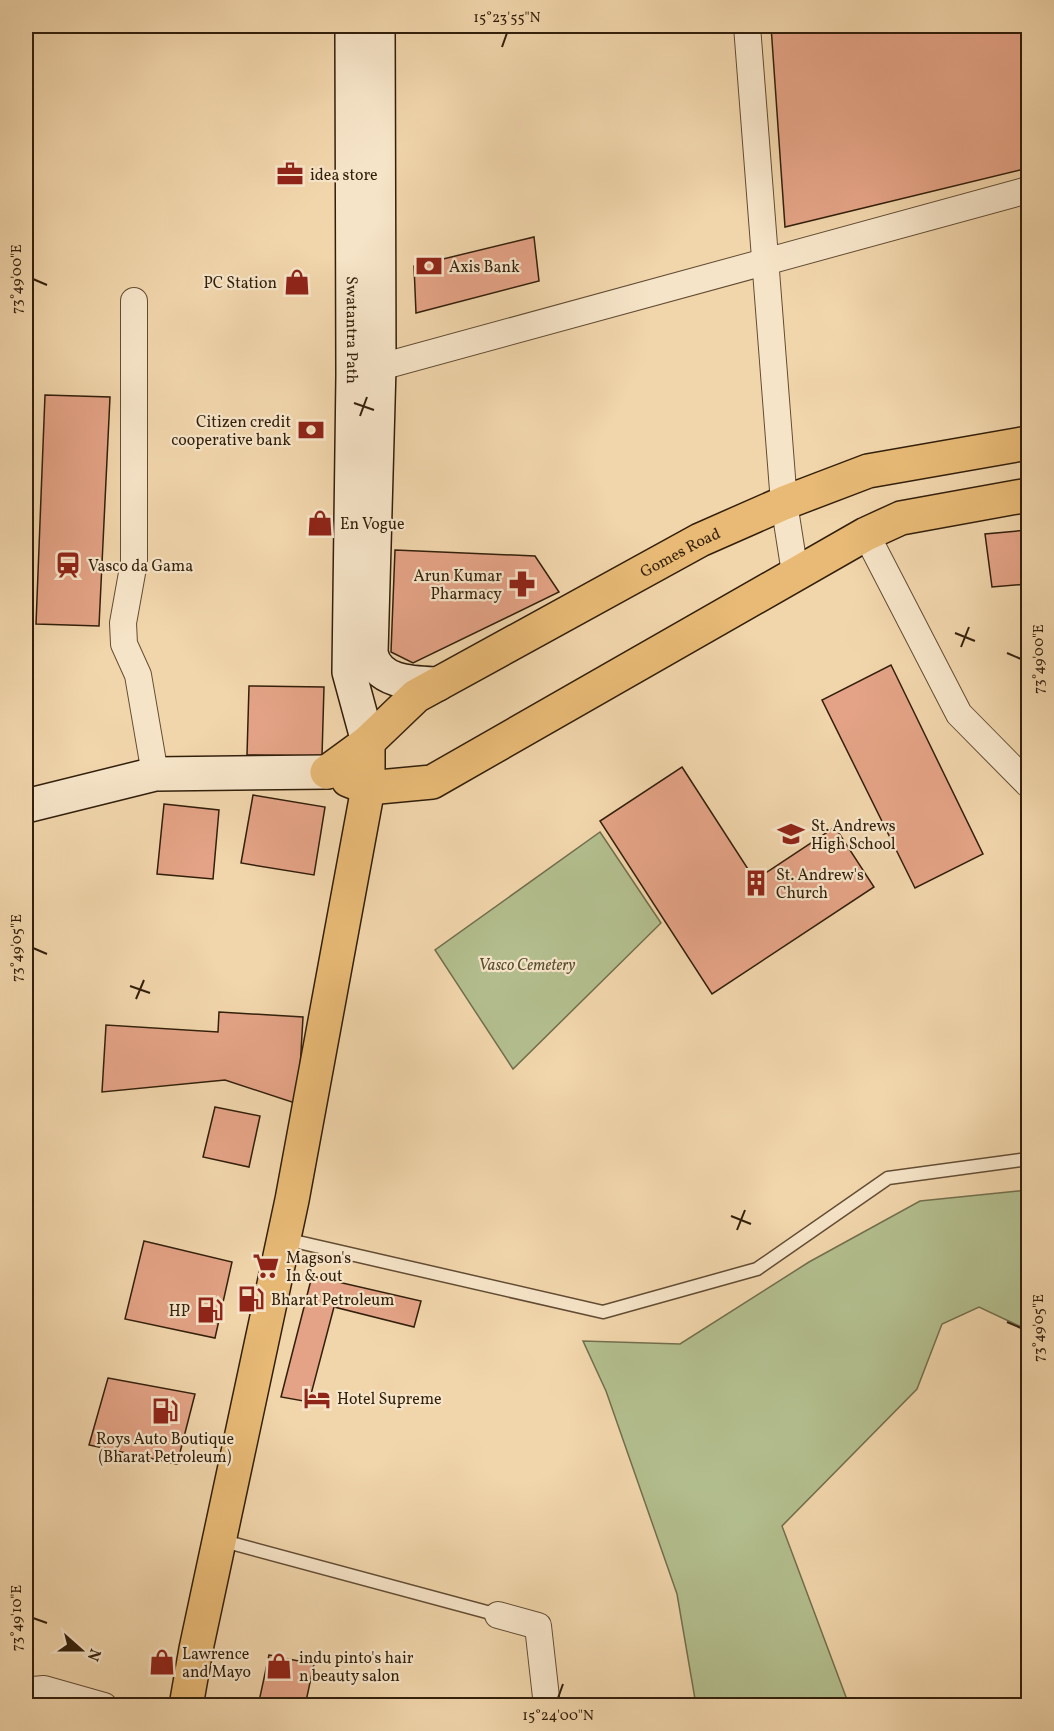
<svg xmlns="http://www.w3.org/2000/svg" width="1054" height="1731" font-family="Vollkorn,serif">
  <rect width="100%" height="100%" fill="#f1d5ab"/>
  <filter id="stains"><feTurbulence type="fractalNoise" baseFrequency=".00333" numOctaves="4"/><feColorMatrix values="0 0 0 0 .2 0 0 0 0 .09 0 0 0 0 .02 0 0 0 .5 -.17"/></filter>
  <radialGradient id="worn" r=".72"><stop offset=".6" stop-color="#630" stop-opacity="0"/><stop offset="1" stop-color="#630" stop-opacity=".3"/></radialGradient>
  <g fill="#b3be8e" stroke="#726e4c" stroke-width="1.5">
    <path d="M600,832l61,91 -148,146 -78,-119z"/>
    <path d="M1028,1190v140l-49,-23 -37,17 -25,65 -135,137 67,179h-153l-19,-111 -71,-203 -23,-50 97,3 129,-82 111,-61z"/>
  </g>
  <g fill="#e4a386" stroke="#321f0b" stroke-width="1.5">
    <path d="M771,26h257v142l-243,59z"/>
    <path d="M534,237l5,44 -123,32 -2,-47z"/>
    <path d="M45,395l65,2 -11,229 -63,-2z"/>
    <path d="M1028,530v54l-36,3 -7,-53z"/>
    <path d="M395,550l140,6 24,36 -146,71 -22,-11z"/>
    <path d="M891,665l92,189 -68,34 -93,-188z"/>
    <path d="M249,686l75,1 -2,69 -75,-1z"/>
    <path d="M682,767l73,113 80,-53 39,60 -162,107 -112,-173z"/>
    <path d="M253,795l72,12 -11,68 -73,-12z"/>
    <path d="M164,804l55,6 -6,69 -56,-5z"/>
    <path d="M219,1012l84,5 -5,87 -73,-24 -123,12 4,-67 112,7z"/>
    <path d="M215,1107l45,9 -11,51 -46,-10z"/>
    <path d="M144,1241l88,21 -17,76 -90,-19z"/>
    <path d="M312,1276l109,25 -7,26 -80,-20 -25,95 -28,-5z"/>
    <path d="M108,1378l87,16 -18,70 -88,-19z"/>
    <path d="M269,1655l45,9 -9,42h-47z"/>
  </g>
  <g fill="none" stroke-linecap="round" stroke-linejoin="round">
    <g stroke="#624c33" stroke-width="15">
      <g id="lane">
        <path d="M285,1239l318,73 154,-43 131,-91 140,-19"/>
        <path d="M220,1540l278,75"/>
      </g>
    </g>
    <g stroke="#624c33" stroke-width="28">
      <g id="street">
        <path d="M747,26l37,477 11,70"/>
        <path d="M134,301v261l-11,61 1,21 14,31 17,99"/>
        <path d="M362,372l666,-182"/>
        <path d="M866,534l93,180 69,70"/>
        <path d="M498,1615l40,11 9,80"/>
        <path d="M26,1705l7,-15 11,-1 60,17"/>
      </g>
    </g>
    <g stroke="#321f0b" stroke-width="36">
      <g id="secondary">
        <path id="s1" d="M352,26l1,349 -4,297 19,70"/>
        <path d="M378,26l1,341 -8,286c6,30 42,30 67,31"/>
        <path d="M26,806l129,-32 172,-2"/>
      </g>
    </g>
    <g stroke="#321f0b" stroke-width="36">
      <g id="primary">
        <path id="s2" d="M327,772l41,-30 48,-46 284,-156 84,-37 84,-32 160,-28"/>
        <path d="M348,780l20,8 64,-6 434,-248 35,-16 127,-23"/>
        <path d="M186,1706l10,-57 96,-449 76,-412v-46"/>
      </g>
    </g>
    <use href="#lane" stroke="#f6e4c8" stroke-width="12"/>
    <use href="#street" stroke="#f6e4c8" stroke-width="26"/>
    <use href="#secondary" stroke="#f6e4c8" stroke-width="33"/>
    <use href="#primary" stroke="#e8ba76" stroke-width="33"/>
    <path stroke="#321f0b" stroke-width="4.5" stroke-dasharray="10 10" stroke-linecap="butt" d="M26,662l5,-180 -1,-456"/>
  </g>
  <path fill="none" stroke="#321f0b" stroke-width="2" d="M502,47l5,-14M33,279l14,6M354,403l20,7M360,416l7,-19M955,633l20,8M961,647l8,-20M1007,653l14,6M33,948l14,6M130,986l20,7M136,999l8,-19M731,1216l20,8M737,1230l8,-20M1007,1322l14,6M33,1618l14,5M558,1698l5,-14"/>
  <defs>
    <g id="office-bare" transform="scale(2.07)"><path d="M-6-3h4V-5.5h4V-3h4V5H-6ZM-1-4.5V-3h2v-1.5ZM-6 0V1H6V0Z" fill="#8f2418" stroke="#f6e4c8" stroke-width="2.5" paint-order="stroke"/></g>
    <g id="bank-bare" transform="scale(2.07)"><path d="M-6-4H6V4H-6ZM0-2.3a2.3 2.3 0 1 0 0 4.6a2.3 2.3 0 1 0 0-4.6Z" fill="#8f2418" stroke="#f6e4c8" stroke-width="2.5" paint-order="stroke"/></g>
    <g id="shop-bare" transform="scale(2.07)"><path d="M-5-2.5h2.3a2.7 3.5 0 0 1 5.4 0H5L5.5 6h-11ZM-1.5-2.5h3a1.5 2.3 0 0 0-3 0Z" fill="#8f2418" stroke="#f6e4c8" stroke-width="2.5" paint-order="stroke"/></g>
    <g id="station-bare" transform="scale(2.07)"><path d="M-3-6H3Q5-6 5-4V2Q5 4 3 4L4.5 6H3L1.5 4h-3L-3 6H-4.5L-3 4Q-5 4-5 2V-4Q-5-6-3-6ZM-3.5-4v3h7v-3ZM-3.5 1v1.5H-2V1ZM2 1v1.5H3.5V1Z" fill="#8f2418" stroke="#f6e4c8" stroke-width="2.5" paint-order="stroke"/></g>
    <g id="pharmacy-bare" transform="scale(2.07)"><path d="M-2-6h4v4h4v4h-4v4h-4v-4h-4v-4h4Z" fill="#8f2418" stroke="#f6e4c8" stroke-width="2.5" paint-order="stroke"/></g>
    <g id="school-bare" transform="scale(2.07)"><path d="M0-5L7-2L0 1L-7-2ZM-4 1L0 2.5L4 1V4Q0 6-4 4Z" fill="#8f2418" stroke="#f6e4c8" stroke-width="2.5" paint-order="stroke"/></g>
    <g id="building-bare" transform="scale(2.07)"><path d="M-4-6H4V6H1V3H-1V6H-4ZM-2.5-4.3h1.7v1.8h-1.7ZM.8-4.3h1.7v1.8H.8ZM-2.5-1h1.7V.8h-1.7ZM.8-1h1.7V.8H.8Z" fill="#8f2418" stroke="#f6e4c8" stroke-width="2.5" paint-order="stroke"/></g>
    <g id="supermarket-bare" transform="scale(2.07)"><path d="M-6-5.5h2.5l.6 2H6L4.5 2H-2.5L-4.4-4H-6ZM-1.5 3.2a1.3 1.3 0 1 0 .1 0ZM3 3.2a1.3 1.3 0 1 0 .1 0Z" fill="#8f2418" stroke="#f6e4c8" stroke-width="2.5" paint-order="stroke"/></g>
    <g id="fuel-bare" transform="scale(2.07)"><path d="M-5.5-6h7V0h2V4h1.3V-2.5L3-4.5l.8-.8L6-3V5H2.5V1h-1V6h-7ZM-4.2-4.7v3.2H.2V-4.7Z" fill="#8f2418" stroke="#f6e4c8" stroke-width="2.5" paint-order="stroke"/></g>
    <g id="hotel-bare" transform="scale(2.07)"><path d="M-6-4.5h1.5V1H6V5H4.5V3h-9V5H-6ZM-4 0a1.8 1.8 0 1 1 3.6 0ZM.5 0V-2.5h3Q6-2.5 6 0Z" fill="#8f2418" stroke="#f6e4c8" stroke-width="2.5" paint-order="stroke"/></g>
  </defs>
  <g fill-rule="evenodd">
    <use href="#office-bare" x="290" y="174"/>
    <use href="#bank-bare" x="429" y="266"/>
    <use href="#shop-bare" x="297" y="282"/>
    <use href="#bank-bare" x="311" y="430"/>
    <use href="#shop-bare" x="320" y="523"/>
    <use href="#station-bare" x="68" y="565"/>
    <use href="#pharmacy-bare" x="522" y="584"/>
    <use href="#school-bare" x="791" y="834"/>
    <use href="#building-bare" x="756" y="883"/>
    <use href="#supermarket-bare" x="266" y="1266"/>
    <use href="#fuel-bare" x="251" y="1299"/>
    <use href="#fuel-bare" x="210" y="1310"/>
    <use href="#hotel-bare" x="317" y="1398"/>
    <use href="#fuel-bare" x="165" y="1411"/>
    <use href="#shop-bare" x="162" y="1662"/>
    <use href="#shop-bare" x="279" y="1666"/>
  </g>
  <g text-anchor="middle" stroke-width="4.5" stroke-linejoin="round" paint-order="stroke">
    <g font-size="16" fill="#321f0b" stroke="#f6e4c8" text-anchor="start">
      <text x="310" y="180">idea store</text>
      <text x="449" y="272">Axis Bank</text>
      <text x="277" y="288" text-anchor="end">PC Station</text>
      <text x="291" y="427" text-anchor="end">Citizen credit<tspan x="291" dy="18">cooperative bank</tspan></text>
      <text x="340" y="529">En Vogue</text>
      <text x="88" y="571">Vasco da Gama</text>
      <text x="502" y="581" text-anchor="end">Arun Kumar<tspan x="502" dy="18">Pharmacy</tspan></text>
      <text x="811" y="831">St. Andrews<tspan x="811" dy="18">High School</tspan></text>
      <text x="776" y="880">St. Andrew's<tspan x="776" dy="18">Church</tspan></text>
      <text x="286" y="1263">Magson's<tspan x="286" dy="18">In &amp; out</tspan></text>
      <text x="271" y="1305">Bharat Petroleum</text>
      <text x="190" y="1316" text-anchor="end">HP</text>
      <text x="337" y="1404">Hotel Supreme</text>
      <text x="165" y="1444" text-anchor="middle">Roys Auto Boutique<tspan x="165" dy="18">(Bharat Petroleum)</tspan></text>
      <text x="182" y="1659">Lawrence<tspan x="182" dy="18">and Mayo</tspan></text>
      <text x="299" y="1663">indu pinto's hair<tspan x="299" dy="18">n beauty salon</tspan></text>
    </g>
    <g font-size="16" fill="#321f0b" stroke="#f6e4c8">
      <text dy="6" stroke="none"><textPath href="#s1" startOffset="304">Swatantra Path</textPath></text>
      <text dy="6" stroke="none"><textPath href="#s2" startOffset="418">Gomes Road</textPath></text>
    </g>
    <g font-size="16" font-style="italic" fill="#594f32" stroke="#f6e4c8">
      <text x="527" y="970">Vasco Cemetery</text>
    </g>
  </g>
  <rect width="1054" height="1731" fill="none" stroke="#f1d5ab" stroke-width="66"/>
  <g transform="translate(81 1650) rotate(111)" stroke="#f6e4c8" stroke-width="4.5" paint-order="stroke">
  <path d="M0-4.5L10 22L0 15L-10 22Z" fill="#321f0b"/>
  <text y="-9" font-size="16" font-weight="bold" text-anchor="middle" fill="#321f0b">N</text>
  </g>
  <rect x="33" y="33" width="988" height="1665" fill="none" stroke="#321f0b" stroke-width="2"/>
  <g font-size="15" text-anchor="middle" fill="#321f0b">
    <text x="507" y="22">15°23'55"N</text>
    <text transform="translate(16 279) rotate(-90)" y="5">73°49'00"E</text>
    <text transform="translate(1038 659) rotate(-90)" y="5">73°49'00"E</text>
    <text transform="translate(16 948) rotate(-90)" y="5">73°49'05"E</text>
    <text transform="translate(1038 1328) rotate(-90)" y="5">73°49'05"E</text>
    <text transform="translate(16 1618) rotate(-90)" y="5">73°49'10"E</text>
    <text x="558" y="1720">15°24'00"N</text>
  </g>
  <rect width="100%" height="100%" filter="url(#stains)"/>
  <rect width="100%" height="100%" fill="url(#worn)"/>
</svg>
